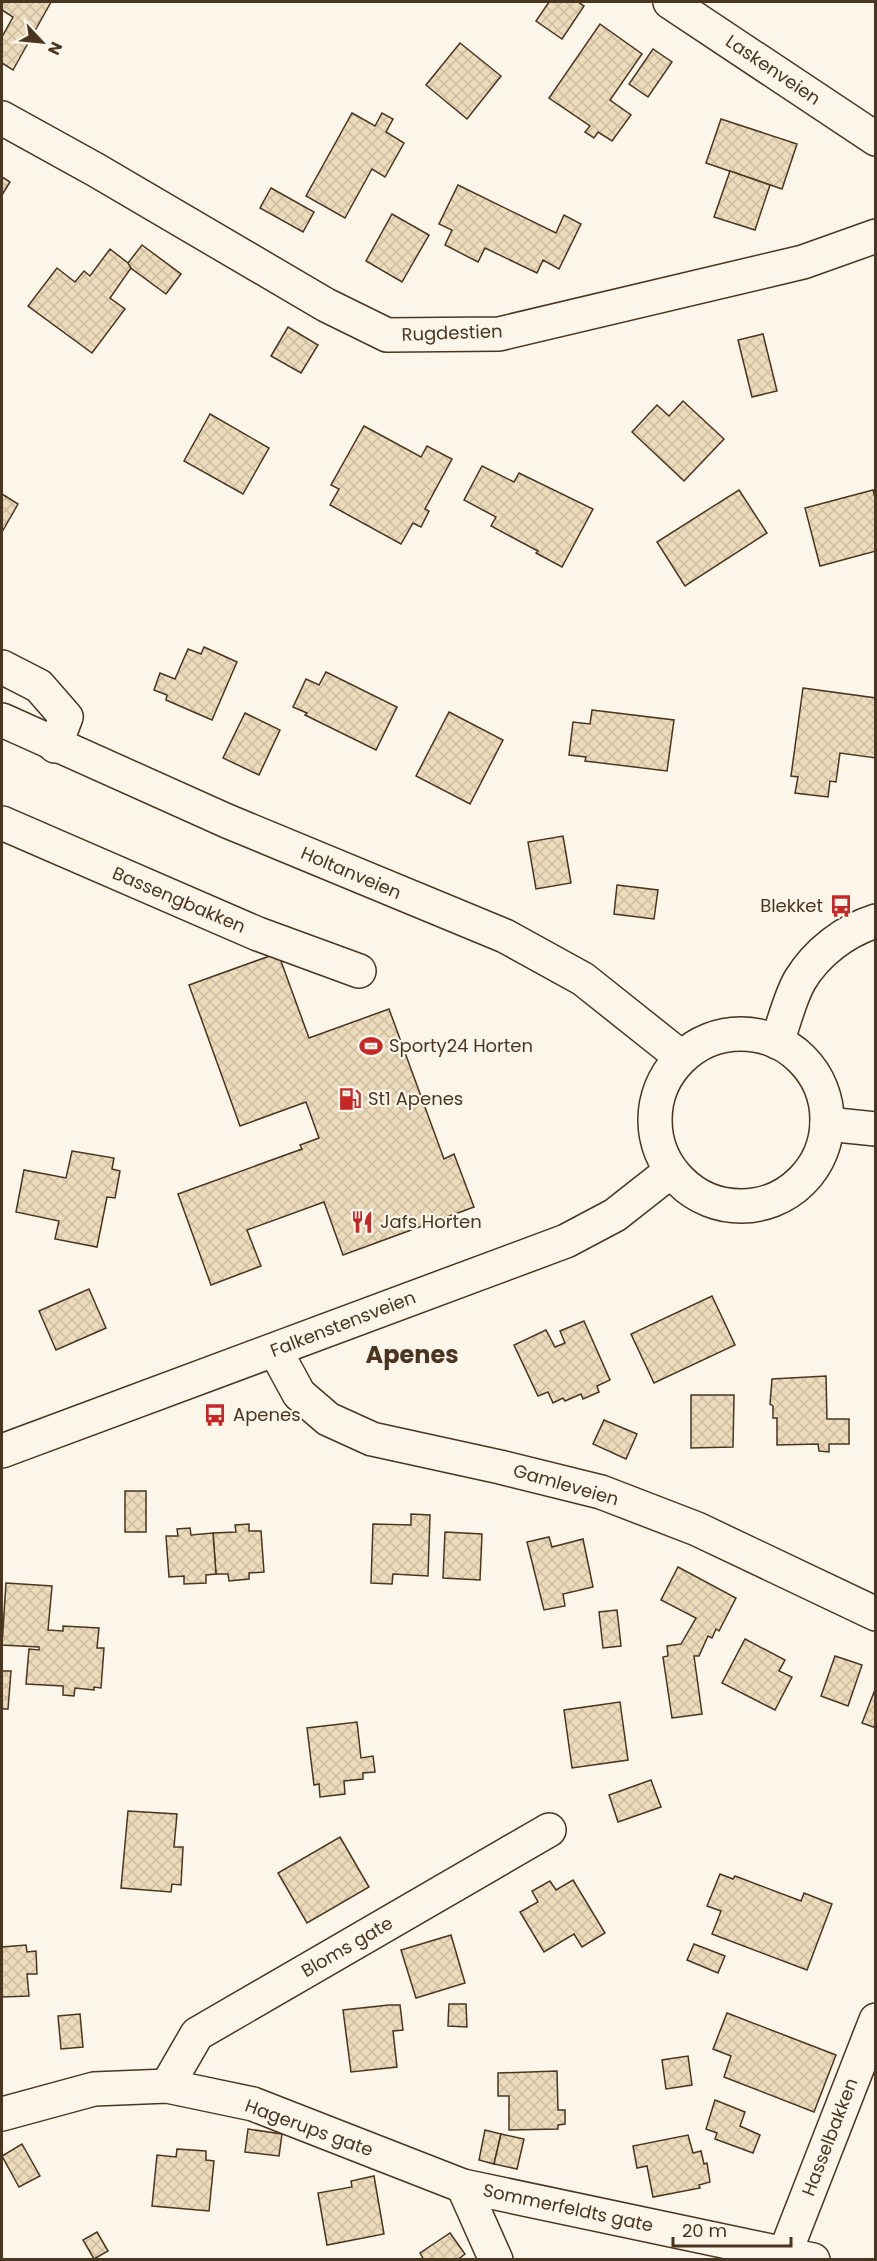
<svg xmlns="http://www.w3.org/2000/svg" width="877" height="2261" font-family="Poppins,sans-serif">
  <defs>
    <pattern id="building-cross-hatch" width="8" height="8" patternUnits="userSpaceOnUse" patternTransform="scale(1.5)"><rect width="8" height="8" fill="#ecdcbc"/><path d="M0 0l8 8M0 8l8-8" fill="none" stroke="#ccbda1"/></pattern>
  </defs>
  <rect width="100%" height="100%" fill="#fbf6e9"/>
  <g fill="url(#building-cross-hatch)" stroke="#4a3520" stroke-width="1.5">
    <path d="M2,2h49l-38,68 -11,-7v-26l11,-20 -11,-7z"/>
    <path d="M549,2h29l6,4 -22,33 -26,-18z"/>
    <path d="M600,24l42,30 -32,46 21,15 -19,26 -14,-9 -4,6 -9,-6 5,-6 -41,-28z"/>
    <path d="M460,43l41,33 -34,43 -41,-34z"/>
    <path d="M653,49l19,13 -24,35 -19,-13z"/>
    <path d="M352,113l23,13 7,-13 11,6 -7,13 18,11 -19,34 -13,-8 -27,49 -39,-22z"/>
    <path d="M721,119l76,25 -15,45 -76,-26z"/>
    <path d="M730,171l40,14 -15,45 -41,-13z"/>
    <path d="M2,177l8,5 -8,13z"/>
    <path d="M458,185l98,48 8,-18 17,9 -22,45 -16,-9 -6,13 -52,-25 -7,14 -33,-17 7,-15 -13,-6z"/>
    <path d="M271,188l43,24 -11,20 -43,-24z"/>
    <path d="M392,214l37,21 -27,47 -36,-21z"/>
    <path d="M142,245l39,29 -15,20 -38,-28v-3z"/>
    <path d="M110,249l18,14 3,5 -21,30 15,11 -33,44 -64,-47 29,-38 18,14 9,-11 6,5z"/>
    <path d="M288,327l30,18 -17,28 -30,-17z"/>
    <path d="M763,334l14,57 -25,6 -14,-57z"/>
    <path d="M683,401l41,38 -40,42 -52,-49 25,-27 12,11z"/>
    <path d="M210,414l59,34 -26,46 -59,-33z"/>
    <path d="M364,426l57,31 6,-11 25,13 -27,50 4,2 -8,16 -8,-4 -12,21 -71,-39 9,-16 -8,-4z"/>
    <path d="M482,466l32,16 5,-9 74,36 -31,58 -26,-14 2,-2 -47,-25 5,-9 -32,-17z"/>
    <path d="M739,490l28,43 -82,53 -28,-44z"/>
    <path d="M873,490l3,11v50l-56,15 -15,-58z"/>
    <path d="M2,494l16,10 -16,28z"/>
    <path d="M204,647l33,15 -25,58 -46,-20 1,-5 -13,-5 6,-17 15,6 13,-30 13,5z"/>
    <path d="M326,672l71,35 -21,43 -71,-35 2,-2 -14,-6 13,-28 13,6z"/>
    <path d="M803,688l73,10v60l-36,-5 -4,29 -6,-1 -2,16 -33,-4 3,-16 -7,-1z"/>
    <path d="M592,710l82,10 -7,51 -82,-10 1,-4 -17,-2 4,-33 17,2z"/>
    <path d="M449,712l54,28 -33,64 -54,-28z"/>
    <path d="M245,713l35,17 -21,45 -36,-17z"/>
    <path d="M563,836l8,47 -35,6 -8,-47z"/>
    <path d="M617,885l41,5 -4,29 -40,-5z"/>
    <path d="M278,953l31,85 80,-29 55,150 10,-5 20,53 -131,48 -19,-53 -77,28 14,36 -50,19 -33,-91 124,-45 -2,-4 19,-7 -13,-36 -66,24 -51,-141z"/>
    <path d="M72,1151l42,7 -2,11 8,2 -5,27 -8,-1 -10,50 -42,-8 4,-18 -43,-9 8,-42 42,8z"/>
    <path d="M89,1289l17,39 -50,22 -17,-39z"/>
    <path d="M712,1296l23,49 -81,38 -23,-49z"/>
    <path d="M584,1321l26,59 -13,6 2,6 -16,7 -2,-5 -16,7 -2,-3 -10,5 -5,-11 -10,4 -24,-51 32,-15 9,17 10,-4 -5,-12z"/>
    <path d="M826,1376l1,43h22v25h-20v8l-10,-1 -1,-7 -41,1v-27h-4v-12l-3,-2 2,-25z"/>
    <path d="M691,1395h43l-1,52 -42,1z"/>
    <path d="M604,1420l33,14 -11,25 -33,-15z"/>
    <rect x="125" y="1491" width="21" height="41"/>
    <path d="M411,1514l19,1 -2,61 -35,-2 -1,10 -21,-1 2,-59 38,1z"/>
    <path d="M249,1524v7h12l3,41 -15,1v6l-20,2 -1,-7h-12l-3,-41 23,-1 -1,-7z"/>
    <path d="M190,1528l1,7 22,-2 3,41 -10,1v8l-22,1v-8l-15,1 -3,-41h12l-1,-7z"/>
    <path d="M445,1532l37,2 -2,46 -37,-2z"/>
    <path d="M549,1537l3,10 31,-8 10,48 -30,7 2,12 -21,4 -17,-68z"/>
    <path d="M678,1567l58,31 -17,33 -3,-2 -4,9 -4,-2 -9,20h-5l8,58 -30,4 -9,-61 5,-1 -1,-10 14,-2 15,-26 -35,-18z"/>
    <path d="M6,1583l46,3 -4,44 15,1v-5l36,2 -2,20h7l-3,40 -7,-1v3l-19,-2 -1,8 -11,-1v-9l-37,-2 3,-35 10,1v-3l-37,-2z"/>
    <path d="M617,1610l4,36 -18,2 -4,-36z"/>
    <path d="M745,1639l40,21 -6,11 13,6 -17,33 -53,-27z"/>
    <path d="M835,1656l27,9 -14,41 -27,-10z"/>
    <path d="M2,1671h9l-3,38h-6z"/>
    <path d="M876,1687v41l-14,-5z"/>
    <path d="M620,1702l8,58 -56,8 -8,-58z"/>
    <path d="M357,1722l4,36 12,-2 2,16 -12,1v6l-19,2 1,13 -25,3 -1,-13 -5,1 -7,-57z"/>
    <path d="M651,1780l10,27 -43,15 -9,-27z"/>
    <path d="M128,1811l49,3 -3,33h9l-2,38 -9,-1 -1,8 -50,-4z"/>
    <path d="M340,1837l29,50 -62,36 -29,-50z"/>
    <path d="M720,1874l13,5 2,-3 66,25 3,-8 28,11 -25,66 -95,-36 9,-23 -14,-5z"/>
    <path d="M573,1880l32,53 -23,14 -8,-13 -30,18 -24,-40 18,-10 -6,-11 18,-10 6,9z"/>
    <path d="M451,1935l14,48 -49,15 -15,-48z"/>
    <path d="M694,1944l31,12 -7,17 -31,-13z"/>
    <path d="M26,1945l1,7 9,-1 1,23h-10l2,22 -27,1v-50z"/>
    <path d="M449,2004h17l1,23 -19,-1z"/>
    <path d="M389,2005h11l3,25 -10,1 4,36 -46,5 -8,-62z"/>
    <path d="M727,2013l109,42 -22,57 -90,-35 7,-21 -18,-7z"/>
    <path d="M80,2014l3,33 -22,2 -3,-33z"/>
    <path d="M688,2056l4,29 -26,4 -4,-29z"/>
    <path d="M557,2071l1,39h7v14l-7,1v4l-49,1v-34h-11v-23z"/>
    <path d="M715,2100l30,12 -5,14 20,9 -7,18 -38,-14 2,-6 -11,-4z"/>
    <path d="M248,2129l34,5 -3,22 -34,-4z"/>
    <path d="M485,2130l16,4 -7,30 -15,-4z"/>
    <path d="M501,2134l23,5 -7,30 -23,-5z"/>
    <path d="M688,2135l5,18 8,-2 3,13 3,-1 3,19 -11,3 1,3 -47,9 -6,-31 -10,2 -4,-22z"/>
    <path d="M22,2144l18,32 -21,11 -17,-31z"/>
    <path d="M177,2149l29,2v9l8,1 -5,50 -57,-5 5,-51 19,2z"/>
    <path d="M374,2176l10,58 -57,11 -9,-52 34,-6 -1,-6z"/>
    <path d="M97,2232l11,19 -14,8 -11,-19z"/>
    <path d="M450,2233l15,21 -8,6h-33l-4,-7z"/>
  </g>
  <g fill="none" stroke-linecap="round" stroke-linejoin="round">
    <g stroke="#4a3520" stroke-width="36">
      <g id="minor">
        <path d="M670,2l206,137"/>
        <path d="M2,118l94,52 230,135 61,30 112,-1 304,-72 73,-26"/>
        <path d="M2,667l37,19 27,31 -11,29"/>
        <path d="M2,823l256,111 101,37"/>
        <path d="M777,1042c7,-19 13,-45 23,-62 17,-28 45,-49 76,-59"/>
        <path d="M275,1350l24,44 29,25 44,20 128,28 101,25 96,37 179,85"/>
        <path d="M167,2086l30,-52 352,-204"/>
        <path d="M2,2114l92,-25 73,-3 86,18 210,82 350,74"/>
        <path d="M463,2186l33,74"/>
        <path d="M785,2253l91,-233"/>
      </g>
    </g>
    <g stroke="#4a3520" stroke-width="36">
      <g id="major">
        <path d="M2,720l225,101 278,115 78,43 98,78"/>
        <circle cx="741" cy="1120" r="86"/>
        <path d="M827,1124l49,5"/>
        <path d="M2,1451l564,-210 49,-26 56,-44"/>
      </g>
    </g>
    <use href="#minor" stroke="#fbf6e9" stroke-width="33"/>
    <use href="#major" stroke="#fbf6e9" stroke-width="33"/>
  </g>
  <defs>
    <g id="bus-bare" transform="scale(1.8)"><path d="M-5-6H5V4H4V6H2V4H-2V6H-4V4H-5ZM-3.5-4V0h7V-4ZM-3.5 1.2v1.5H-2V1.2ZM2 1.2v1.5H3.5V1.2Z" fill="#c62828" stroke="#fbf6e9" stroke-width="2.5" paint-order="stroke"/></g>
    <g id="stadium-bare" transform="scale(1.8)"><path d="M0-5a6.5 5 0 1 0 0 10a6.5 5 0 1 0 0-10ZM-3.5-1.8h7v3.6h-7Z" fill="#c62828" stroke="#fbf6e9" stroke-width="2.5" paint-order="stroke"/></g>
    <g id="fuel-bare" transform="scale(1.8)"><path d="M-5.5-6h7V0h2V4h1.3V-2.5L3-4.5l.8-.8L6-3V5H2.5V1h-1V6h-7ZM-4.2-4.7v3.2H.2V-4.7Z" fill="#c62828" stroke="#fbf6e9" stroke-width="2.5" paint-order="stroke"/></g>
    <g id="restaurant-bare" transform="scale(1.8)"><path d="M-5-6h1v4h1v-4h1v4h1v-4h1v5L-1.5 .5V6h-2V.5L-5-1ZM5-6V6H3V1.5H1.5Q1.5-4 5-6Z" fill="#c62828" stroke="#fbf6e9" stroke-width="2.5" paint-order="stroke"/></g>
  </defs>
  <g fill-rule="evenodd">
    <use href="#bus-bare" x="841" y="906"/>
    <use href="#stadium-bare" x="371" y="1046"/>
    <use href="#fuel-bare" x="350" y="1099"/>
    <use href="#restaurant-bare" x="362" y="1222"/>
    <use href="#bus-bare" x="215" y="1415"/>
  </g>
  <g text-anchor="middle" stroke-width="4.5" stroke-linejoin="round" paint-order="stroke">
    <g font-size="18" fill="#4a3520" stroke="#fbf6e9">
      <text transform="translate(773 70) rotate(34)" y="6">Laskenveien</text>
      <text transform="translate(452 333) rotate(-2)" y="6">Rugdestien</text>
      <text transform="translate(351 873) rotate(23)" y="6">Holtanveien</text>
      <text transform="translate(179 900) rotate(23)" y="6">Bassengbakken</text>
      <text transform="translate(343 1324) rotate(-21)" y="6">Falkenstensveien</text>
      <text transform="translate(566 1485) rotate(16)" y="6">Gamleveien</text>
      <text transform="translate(347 1947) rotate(-30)" y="6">Bloms gate</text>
      <text transform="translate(309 2128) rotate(20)" y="6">Hagerups gate</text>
      <text transform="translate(830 2137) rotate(-69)" y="6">Hasselbakken</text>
      <text transform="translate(568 2208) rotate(12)" y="6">Sommerfeldts gate</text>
    </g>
    <g font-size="18" fill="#4a3520" stroke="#fbf6e9" text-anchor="start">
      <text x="823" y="912" text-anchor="end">Blekket</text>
      <text x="389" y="1052">Sporty24 Horten</text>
      <text x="368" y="1105">St1 Apenes</text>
      <text x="380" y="1228">Jafs Horten</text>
      <text x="233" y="1421">Apenes</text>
    </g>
    <g font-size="24" font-weight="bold" fill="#4a3520" stroke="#fbf6e9">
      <text x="412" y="1363">Apenes</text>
    </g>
  </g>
  <rect width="877" height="2261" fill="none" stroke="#4a3520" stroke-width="6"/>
  <g transform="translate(42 42) rotate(116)" stroke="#fbf6e9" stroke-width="4.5" paint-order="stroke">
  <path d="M0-4.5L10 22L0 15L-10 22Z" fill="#4a3520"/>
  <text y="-9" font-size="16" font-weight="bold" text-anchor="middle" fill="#4a3520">N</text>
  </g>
  <path d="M673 2237v9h118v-9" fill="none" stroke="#4a3520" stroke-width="3"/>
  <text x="682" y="2237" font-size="18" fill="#4a3520" stroke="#fbf6e9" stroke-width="4.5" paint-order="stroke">20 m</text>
</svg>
